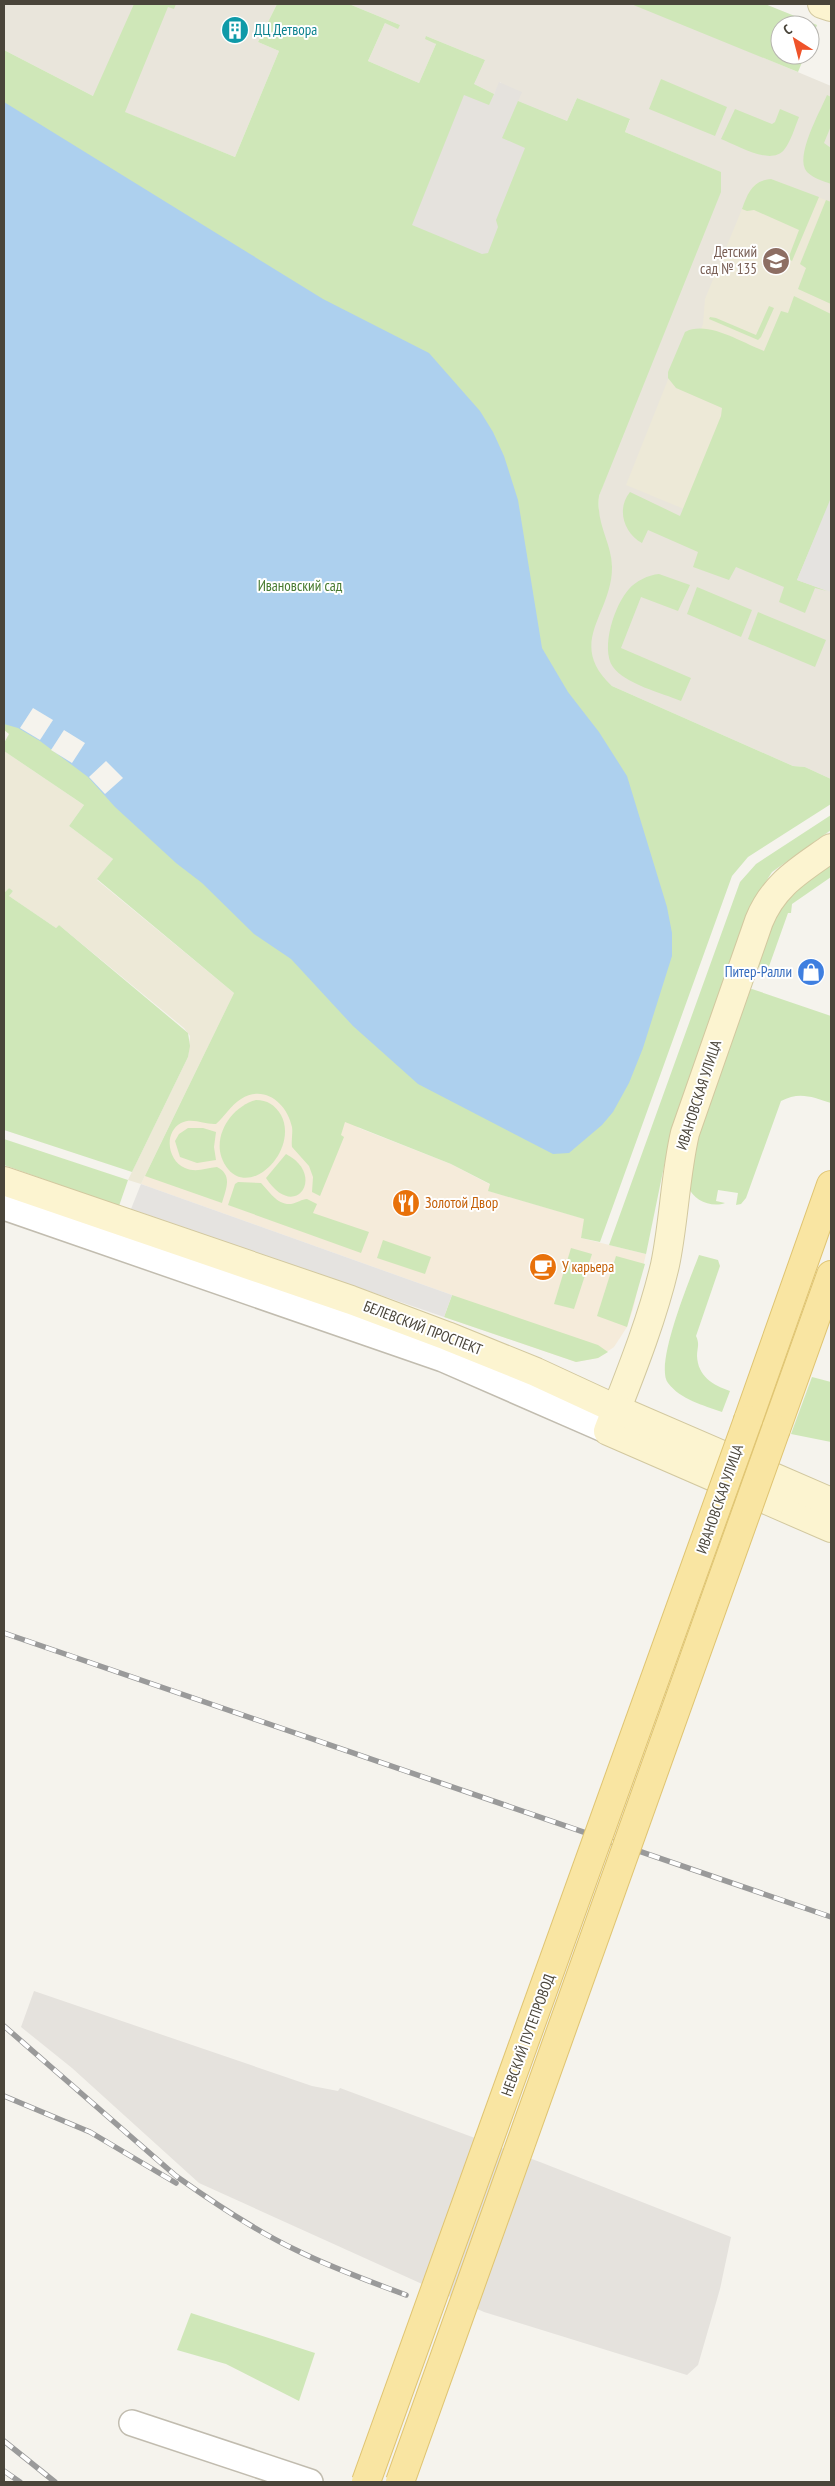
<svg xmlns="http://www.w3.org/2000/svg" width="835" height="2486" font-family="'PT Sans Narrow',sans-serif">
  <rect width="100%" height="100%" fill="#f5f3ed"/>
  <g fill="#e9e5db">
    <path d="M4,4h273l-19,38 21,9 -44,106 -111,-45 -120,-62z"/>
    <path d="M349,4h287l195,82v693l-26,-12 -12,-1 -181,-80 -12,-10 -6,-12 -3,-12v-18l17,-45 4,-23 -13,-46v-24l119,-325 -93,-39 5,-12 -53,-22 -10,23 -49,-20 -18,-19 -6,12 -20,-10 11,-24 -59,-24 10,8 -17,39 -51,-22 17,-38 15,2z"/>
  </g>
  <path fill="#f5ebda" d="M234,993l125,135 92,36 40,21 -2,6 96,28 -4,19 65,16 -13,55 -6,18 -13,20 -16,11 -22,4 -132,-45 8,-22 -311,-111z"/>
  <g fill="#e5e2dd">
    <path d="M476,56l9,4 -11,24 20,10 5,-12 23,10 -4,9 49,20 -72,185 -111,-56z"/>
    <path d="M34,1991l278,95 26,5 2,-3 200,74 191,75 -11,52 -22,76 -11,10 -203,-63 -285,-129 -127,-115 -51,-41z"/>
  </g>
  <g fill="#ede9d7">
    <path d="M771,179l60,23v194l-135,-56 7,-16 2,-25 44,-107 6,-8z"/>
    <path d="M675,362l142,56 -51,125 -140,-58z"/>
    <path d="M4,751l80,54 -15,21 44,33 -16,21 137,113 -93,191 -13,-4 60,-123 2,-21 -6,-8 -125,-103 -3,3 -47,-32 4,-5 -4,-3 -5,5z"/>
  </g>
  <g fill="#cfe7b8">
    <path d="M134,4h42l-2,5 -6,-2 -43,105 110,45 44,-106 -21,-9 19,-38h72l51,21 -2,4 -13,-6 -17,38 51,22 17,-39 -11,-5 1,-3 59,24 -11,24 20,10 -5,11 -25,-10 -52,130 70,29 6,-1 10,-26 -2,-7 29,-72 -23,-10 16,-37 49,20 10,-23 53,21 -5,13 96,40v20l-122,304c-3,29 12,45 13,70 1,48 -47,76 0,120l181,80 12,1 26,12v25l-83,53 -16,19 -132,366 -19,-4 3,-19 -96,-28 2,-7 -39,-20 -106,-42 -4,13 3,2 -24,59 -8,-4 1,-15 -4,-11 -17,-19c-1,-7 1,-13 0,-20 -5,-24 -28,-43 -51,-28 -11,7 -16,17 -25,25 -11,1 -23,-7 -35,-1 -18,10 -13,38 4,45 11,5 21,0 32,-1 16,8 9,22 5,36l-77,-27 89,-183 -137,-114 16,-20 -44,-33 15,-21 -80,-54v-8l5,-9 -5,-4v-680l89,46z"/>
    <path d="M631,4h134l52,21 -7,19v-19h-30v30h25l-7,17z"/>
    <path d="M661,79l66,28 -12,29 -66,-27z"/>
    <path d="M827,95l4,2v29l-7,17 7,5v36c-8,-3 -18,-6 -24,-12 -13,-15 13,-60 20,-77z"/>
    <path d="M735,109l37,15 3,-2 5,-13 19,8c-4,10 -8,24 -15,33 -14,16 -47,-5 -63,-11z"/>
    <path d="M771,179l48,18 -27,64 -4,-2 11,-29 -45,-20 -7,1 -5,-2c6,-16 10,-28 29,-30z"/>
    <path d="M826,200l5,2v102l-33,-15 8,-21 -6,-4z"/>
    <path d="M794,296l37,18v186l-34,80 30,11 -12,-3 -10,25 -26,-11 5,-15 -48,-20 -7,13 -36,-13 5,-15 -50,-22 -6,13c-18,-10 -26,-34 -12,-51l50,24 41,-100 1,-8 -46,-20 -8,-10v-6l17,-40c23,-12 57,11 79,19l17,-40 7,2z"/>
    <path d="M769,306l5,2 -13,29 -3,3 -49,-21 1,-2 6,1 40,17z"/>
    <path d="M659,574l31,11 -12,26 -37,-14 -20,51 70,30 -10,23c-19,-8 -56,-17 -68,-34 -13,-19 2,-63 16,-78 7,-8 19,-14 30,-15z"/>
    <path d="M697,587l55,23 -11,27 -54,-23z"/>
    <path d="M758,612l68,28 -11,27 -67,-28z"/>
    <path d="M831,815v15l-59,42 -18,28 -85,242 -23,112 -37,-9 131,-363 16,-18z"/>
    <path d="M831,862v15l-39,27 -1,9h-3l-21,59 -10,-6 12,-40 13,-25z"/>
    <path d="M9,888l4,3 -4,5 47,32 3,-3 129,108 2,13 -2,11 -56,115 -128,-42v-237z"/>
    <path d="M752,989l79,27v87c-18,-6 -32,-12 -50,-2l-35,97 -5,6 -5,1 2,-12 -20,-3 -2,11 9,2c-13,5 -32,-2 -37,-17 -2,-5 -1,-11 -1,-16l59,-180z"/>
    <path d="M256,1100c11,0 19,5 25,15 18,34 -29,83 -53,54 -21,-26 1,-62 28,-69z"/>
    <path d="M188,1128h15l13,4 -2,15 2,13 -19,3 -17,-6 -5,-16 4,-7z"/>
    <path d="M4,1139l124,41 -9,26 -115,-41z"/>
    <path d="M286,1154c41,21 9,69 -20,24z"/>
    <path d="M238,1182l23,1c9,9 16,22 30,21 6,-1 11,-5 16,-5l10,5 -4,9 56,19 -8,21 -133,-48 7,-21z"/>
    <path d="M383,1240l48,17 -6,17 -48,-16z"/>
    <path d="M571,1248l21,6 -18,55 -20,-5z"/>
    <path d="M699,1255l19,5 2,6 -24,70c4,8 1,12 1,20 1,20 15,29 33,35l-8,21c-19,-7 -41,-12 -54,-29 -14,-18 22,-104 31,-128z"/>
    <path d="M616,1256l29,8 -18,63 -30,-11z"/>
    <path d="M452,1295l146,50 10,7 -10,6 -22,4 -132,-45z"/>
    <path d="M812,1377l19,5v60l-40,-8z"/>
    <path d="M191,2313l124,40 -16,48 -73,-37 -49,-14z"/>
  </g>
  <g fill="#e5e3e0">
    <path d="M830,500h1v92l-34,-12z"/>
    <path d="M141,1184l311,111 -8,22 -313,-108z"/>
  </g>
  <path fill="#add0ee" d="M4,102l319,197 106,54 51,58 13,21 11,24 14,44 24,148 26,44 31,40 28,44 40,131 5,26v23l-29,92 -14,35 -16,29 -11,13 -33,28 -16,1 -135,-70 -65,-58 -62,-67 -37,-25 -52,-51 -26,-20 -61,-56 -27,-30 -48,-36 -22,-13 -14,-4z"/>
  <g fill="#f5f3ed">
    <path d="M33,708l20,12 -13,20 -20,-12z"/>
    <path d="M64,730l21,13 -13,20 -21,-13z"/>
    <path d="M106,761l17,17 -18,16 -16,-17z"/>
  </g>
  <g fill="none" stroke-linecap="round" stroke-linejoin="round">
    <g stroke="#c1bcaf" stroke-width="28">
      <g id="street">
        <path d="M4,1207l439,152 165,72"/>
        <path d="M132,2423l178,59"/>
      </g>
    </g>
    <g stroke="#d2c89f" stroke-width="30">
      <g id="secondary">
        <path d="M822,4l9,3"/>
        <path d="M831,848c-31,22 -57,36 -72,73l-74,212c-10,43 -11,89 -20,132 -13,56 -36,112 -57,166l223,97"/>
        <path d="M4,1181l347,119 96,36 89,36 80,37 215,93"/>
      </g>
    </g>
    <g stroke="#dfc471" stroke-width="30">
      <g id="primary">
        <path d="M748,1420l83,-235"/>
        <path d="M776,1429l55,-154"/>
      </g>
    </g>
    <use href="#street" stroke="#fff" stroke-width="25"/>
    <use href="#secondary" stroke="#fcf4d0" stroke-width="28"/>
    <use href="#primary" stroke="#f9e5a2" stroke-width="28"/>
    <g stroke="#9a9a9a" stroke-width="5.5">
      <g id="rail">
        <path d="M4,1633l827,284"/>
        <path d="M4,2026l172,150c38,27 78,54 120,74 36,18 73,31 110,45"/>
        <path d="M4,2096l86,36 86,51"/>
        <path d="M4,2441l51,41"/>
        <path d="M4,2471l16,11"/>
      </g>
    </g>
    <use href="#rail" stroke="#fff" stroke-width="4" stroke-dasharray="11" stroke-linecap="butt"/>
    <g stroke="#dfc471" stroke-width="30" stroke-linecap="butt">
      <g id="primary-bridge">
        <path d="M366,2482l382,-1062"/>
        <path d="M400,2482l376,-1053"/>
      </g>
    </g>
    <use href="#primary-bridge" stroke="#f9e5a2" stroke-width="28"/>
  </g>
  <defs>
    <g id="building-disc" transform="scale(1.4375)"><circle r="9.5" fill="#0f9aa8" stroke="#fff"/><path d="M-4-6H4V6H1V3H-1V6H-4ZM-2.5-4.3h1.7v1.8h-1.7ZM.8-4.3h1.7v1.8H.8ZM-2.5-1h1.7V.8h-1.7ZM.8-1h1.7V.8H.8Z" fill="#fff"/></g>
    <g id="school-disc" transform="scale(1.4375)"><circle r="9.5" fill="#8d6e63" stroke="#fff"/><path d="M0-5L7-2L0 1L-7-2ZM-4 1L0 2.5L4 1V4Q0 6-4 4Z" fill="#fff"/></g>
    <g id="shop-disc" transform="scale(1.4375)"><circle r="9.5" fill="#3f7fe0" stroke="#fff"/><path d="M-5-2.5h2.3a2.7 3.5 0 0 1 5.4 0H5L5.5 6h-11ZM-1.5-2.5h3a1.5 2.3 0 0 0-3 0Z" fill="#fff"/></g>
    <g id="restaurant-disc" transform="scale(1.4375)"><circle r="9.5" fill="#e8710a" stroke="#fff"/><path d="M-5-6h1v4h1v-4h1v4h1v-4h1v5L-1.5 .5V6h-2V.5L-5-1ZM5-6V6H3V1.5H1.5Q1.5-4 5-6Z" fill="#fff"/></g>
    <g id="cafe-disc" transform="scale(1.4375)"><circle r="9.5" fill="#e8710a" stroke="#fff"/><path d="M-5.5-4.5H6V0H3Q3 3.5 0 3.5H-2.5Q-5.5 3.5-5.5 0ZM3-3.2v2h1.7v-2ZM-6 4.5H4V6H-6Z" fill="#fff"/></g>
  </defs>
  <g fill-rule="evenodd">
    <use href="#building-disc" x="235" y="30"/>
    <use href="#school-disc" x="776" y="261"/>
    <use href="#shop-disc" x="811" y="972"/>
    <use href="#restaurant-disc" x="406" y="1203"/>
    <use href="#cafe-disc" x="543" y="1267"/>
  </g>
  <g text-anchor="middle" stroke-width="4" stroke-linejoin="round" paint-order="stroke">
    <g font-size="15" fill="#0d838f" stroke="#fff" text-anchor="start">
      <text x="254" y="35">ДЦ Детвора</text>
    </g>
    <g font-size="15" fill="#785e54" stroke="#fff" text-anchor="end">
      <text x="757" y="257">Детский<tspan x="757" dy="17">сад № 135</tspan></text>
    </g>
    <g font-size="15" fill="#477a2f" stroke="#fff">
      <text x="300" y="591">Ивановский сад</text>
    </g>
    <g font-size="15" fill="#366cbe" stroke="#fff" text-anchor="end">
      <text x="792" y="977">Питер-Ралли</text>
    </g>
    <g font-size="15" fill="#4a453a" stroke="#fff">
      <text transform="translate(699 1095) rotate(-72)" y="5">ИВАНОВСКАЯ УЛИЦА</text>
      <text transform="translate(423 1328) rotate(21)" y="5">БЕЛЕВСКИЙ ПРОСПЕКТ</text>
      <text transform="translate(720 1499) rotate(-71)" y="5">ИВАНОВСКАЯ УЛИЦА</text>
      <text transform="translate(528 2035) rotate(-70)" y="5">НЕВСКИЙ ПУТЕПРОВОД</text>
    </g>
    <g font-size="15" fill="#c56008" stroke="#fff" text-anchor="start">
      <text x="425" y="1208">Золотой Двор</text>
      <text x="562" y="1272">У карьера</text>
    </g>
  </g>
  <rect width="835" height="2486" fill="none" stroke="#4a453a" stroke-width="10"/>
  <g transform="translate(795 40) rotate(324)"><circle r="24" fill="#ffffff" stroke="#b7b5b0"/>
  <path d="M0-4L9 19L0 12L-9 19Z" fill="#ef532a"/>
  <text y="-8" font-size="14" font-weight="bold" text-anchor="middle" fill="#4a453a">С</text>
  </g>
</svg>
